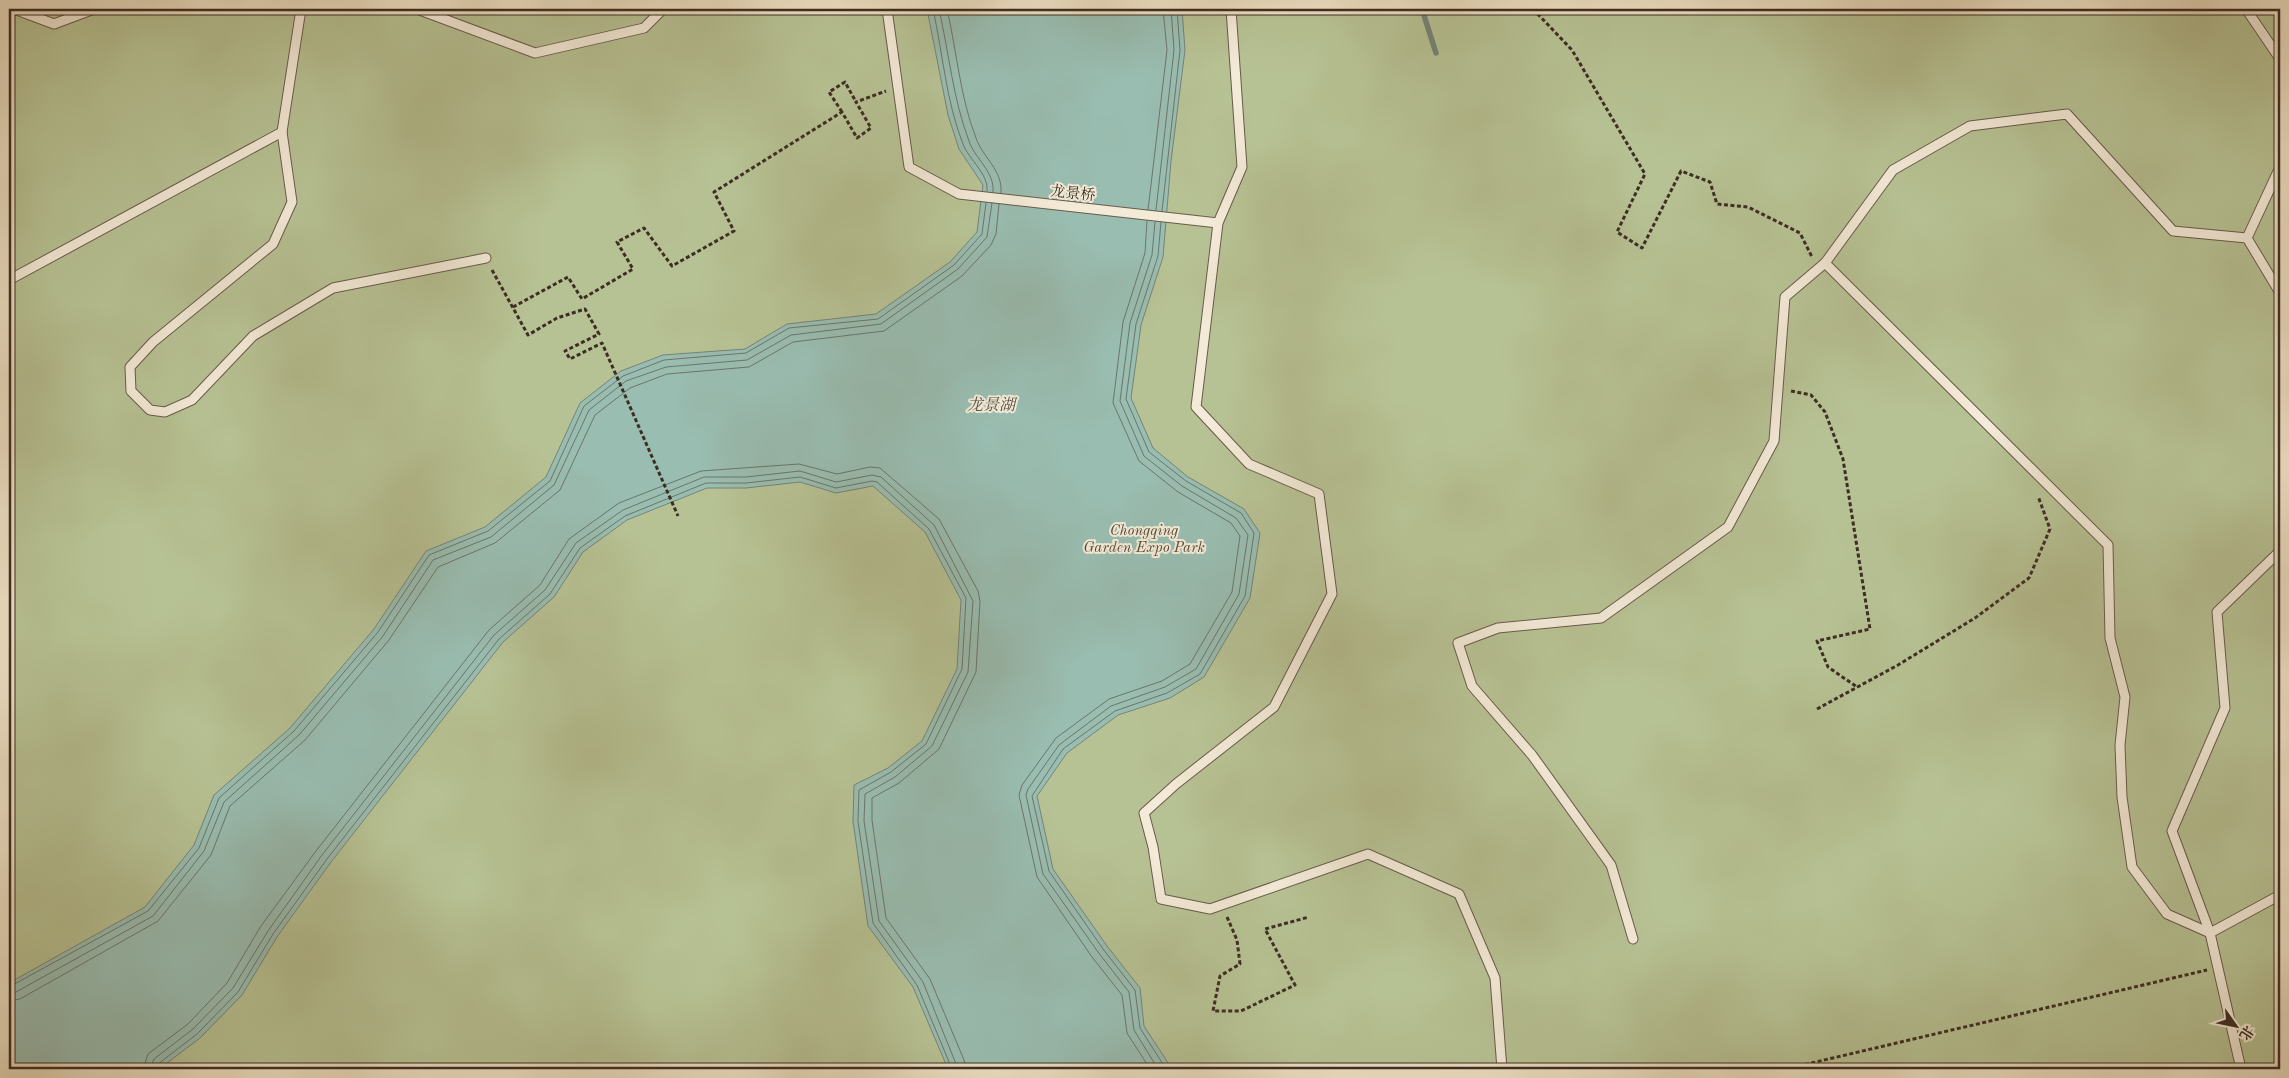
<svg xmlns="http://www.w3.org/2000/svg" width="2289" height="1078" font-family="'Old Standard TT','Noto Serif SC',serif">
  <rect width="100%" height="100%" fill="#ecdfc2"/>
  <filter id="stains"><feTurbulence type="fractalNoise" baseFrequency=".004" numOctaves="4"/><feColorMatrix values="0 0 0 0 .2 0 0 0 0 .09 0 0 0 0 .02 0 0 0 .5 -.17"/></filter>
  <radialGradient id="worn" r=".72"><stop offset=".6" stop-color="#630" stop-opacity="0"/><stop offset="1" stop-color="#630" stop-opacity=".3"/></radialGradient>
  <rect fill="#b7c294" stroke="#7a785c" x="9" y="9" width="2271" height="1060"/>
  <path fill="#99bdb1" stroke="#748479" d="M927,9h255l3,41 -14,111 -8,96 -22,68 -10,73 22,50 35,29 56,32 16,24 -10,65 -46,79 -34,21 -52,17 -51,38 -30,43 16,73 54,77 33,42 4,38 28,43h-224l-35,-82 -45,-61 -15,-105 1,-36 34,-17 34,-27 35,-72 4,-69 -36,-68 -52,-46 -37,7 -36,-11 -54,6h-39l-80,32 -44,32 -29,45 -51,45 -172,220 -54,75 -35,58 -42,43 -41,31h-150v-86l136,-76 49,-62 20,-50 76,-67 84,-99 52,-78 59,-24 61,-50 34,-74 41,-32 42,-16 82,-6 42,-25 89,-10 74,-52 27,-30 6,-47 -24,-36 -11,-34z"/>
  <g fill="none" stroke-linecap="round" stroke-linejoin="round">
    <g stroke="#6b766a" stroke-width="1">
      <path d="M933,9c10,45 13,92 30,135 6,16 26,30 24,47"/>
      <path d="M939,9c10,44 14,90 30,132 6,18 26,31 24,51"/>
      <path d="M947,9c10,43 13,88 29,129 7,20 27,32 25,55"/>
      <path d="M1148,210l19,-160 -4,-41"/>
      <path d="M1156,210l18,-160 -3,-41"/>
      <path d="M1162,211l18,-161 -3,-41"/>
      <path d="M1147,221l-2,32 -22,69 -10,81 26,58 39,31 53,31 9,13 -8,56 -42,72 -28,17 -53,18 -53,39 -34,47 -3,10 18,82 55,80 30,38 5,38 23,36"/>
      <path d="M1155,222l-3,33 -22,68 -10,78 24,55 38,30 54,32 12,17 -9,59 -43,75 -31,18 -54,19 -52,39 -31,44 -2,6 17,79 55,78 31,40 5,38 24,39"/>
      <path d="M1161,222l-3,34 -22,68 -10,75 23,53 37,29 55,32 13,20 -9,63 -45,78 -33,19 -52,18 -52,38 -31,47 17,75 54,78 32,41 5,38 26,41"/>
      <path d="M9,987l139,-76 51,-63 20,-50 75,-67 84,-99 51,-77 59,-24 62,-50 34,-75 39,-30 41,-16 82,-7 43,-25 89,-9 76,-54 28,-31 4,-31"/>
      <path d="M9,994l7,-2 137,-76 51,-65 20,-49 75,-67 84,-99 50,-76 58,-23 63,-52 35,-75 37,-29 40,-14 81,-7 44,-25 90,-11 77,-55 29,-32 5,-34"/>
      <path d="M9,1001l11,-2 138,-78 53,-66 19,-49 75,-66 84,-100 49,-73 57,-24 65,-53 35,-75 35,-27 37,-14 82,-7 44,-25 91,-11 78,-55 29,-31 5,-11 3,-30"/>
      <path d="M143,1069l5,-15 40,-30 39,-41 34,-57 55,-75 173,-221 51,-45 29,-46 50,-36 82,-32 98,-7 38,10 33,-7 10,1 59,51 39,72 2,10 -4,71 -37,77 -40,34 -27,15v22l14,98 44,61 34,81 2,9"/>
      <path d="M150,1069l4,-10 39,-30 40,-41 35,-57 54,-76 172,-220 51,-45 31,-47 47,-33 81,-33h42l54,-6 36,11 36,-7 9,2 53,48 39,76 -5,71 -36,74 -37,31 -30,17 -1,27 15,100 44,61 35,87"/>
      <path d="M157,1069l1,-5 39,-30 41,-42 35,-58 54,-75 172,-220 51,-45 30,-46 45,-32 81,-33h40l54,-6 36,11 36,-7 5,1 52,47 37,69 -4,71 -36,75 -35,28 -32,18 -1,31 15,102 44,62 35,84"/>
    </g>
    <path stroke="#748479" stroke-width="5.5" d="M1422,9l14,44"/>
    <g stroke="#695a4c" stroke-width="11">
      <g id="service">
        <path d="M14,9l40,15 40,-15"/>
        <path d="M301,9l-19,123 10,70 -19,42 -120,98 -23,25 1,24 19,19 15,2 27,-12 61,-64 80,-48 153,-30"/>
        <path d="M417,9l118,44 109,-25 19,-19"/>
        <path d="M887,9l22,158 50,27 259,29"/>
        <path d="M1231,9l11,158 -24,56 -22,184 53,57 70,30 13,100 -58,113 -98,77 -32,29 9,34 8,52 49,10 158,-55 91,40 36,84 7,91"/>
        <path d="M2246,9l34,50"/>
        <path d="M2280,167l-33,71 33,55"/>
        <path d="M1825,263l283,282 2,93 15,59 -5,48 2,52 10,70 35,47 43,19 70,-38"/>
        <path d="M9,280l273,-148"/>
        <path d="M1633,939l-22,-74 -79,-110 -60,-69 -14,-43 40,-15 103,-10 127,-91 46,-86 11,-144 40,-34 68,-93 77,-44 97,-12 106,117 74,7"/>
        <path d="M2241,1069l-31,-136 -38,-102 53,-123 -8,-96 63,-61"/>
      </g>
    </g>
    <g stroke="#3d2e24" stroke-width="3" stroke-dasharray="4 2.5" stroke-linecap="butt">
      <path d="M1533,9l39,41 73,124 -28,58 25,16 39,-77 29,11 7,22 31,3 52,26 12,24"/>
      <path d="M842,112l-13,-20 16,-10 11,20"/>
      <path d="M492,270l36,65 29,-17 28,-9 14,25 -34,17 5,8 32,-16 76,173"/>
      <path d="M513,307l55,-30 14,22 51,-30 -16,-27 27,-14 28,38 62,-35 -20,-39 128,-80 15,26 14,-10 -15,-26 30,-11"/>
      <path d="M1791,391l20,4 14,17 18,47 27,170 -53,12 11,26 29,20"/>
      <path d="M1817,709l81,-44 77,-47 54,-40 21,-49 -12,-33"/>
      <path d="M1227,917l10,23 3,24 -20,12 -7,35h28l54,-26 -30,-56 44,-12"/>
      <path d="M1786,1069l421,-99"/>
    </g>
    <use href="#service" stroke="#f3ead7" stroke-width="9"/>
  </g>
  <g text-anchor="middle" stroke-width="4" stroke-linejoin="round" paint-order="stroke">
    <g font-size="15" fill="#3d2e24" stroke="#f3ead7">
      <text transform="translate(1073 193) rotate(6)" y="5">龙景桥</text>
    </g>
    <g font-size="15" font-style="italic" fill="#554c3a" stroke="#f3ead7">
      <text x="1144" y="535">Chongqing<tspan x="1144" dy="17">Garden Expo Park</tspan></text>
    </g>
    <g font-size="16" font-style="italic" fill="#545247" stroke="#f3ead7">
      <text x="991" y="410">龙景湖</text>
    </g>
  </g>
  <rect width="2289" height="1078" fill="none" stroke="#ecdfc2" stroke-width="30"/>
  <rect x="10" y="10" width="2269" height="1058" fill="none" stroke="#3d2e24" stroke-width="2.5"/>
  <rect x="15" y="15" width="2259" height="1048" fill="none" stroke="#3d2e24"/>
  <g transform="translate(2236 1026) rotate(123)" stroke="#f3ead7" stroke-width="4" paint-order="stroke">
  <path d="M0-4L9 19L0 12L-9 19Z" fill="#3d2e24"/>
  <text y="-8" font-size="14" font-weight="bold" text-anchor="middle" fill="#3d2e24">北</text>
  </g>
  <rect width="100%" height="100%" filter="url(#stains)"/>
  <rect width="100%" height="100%" fill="url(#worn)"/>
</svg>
